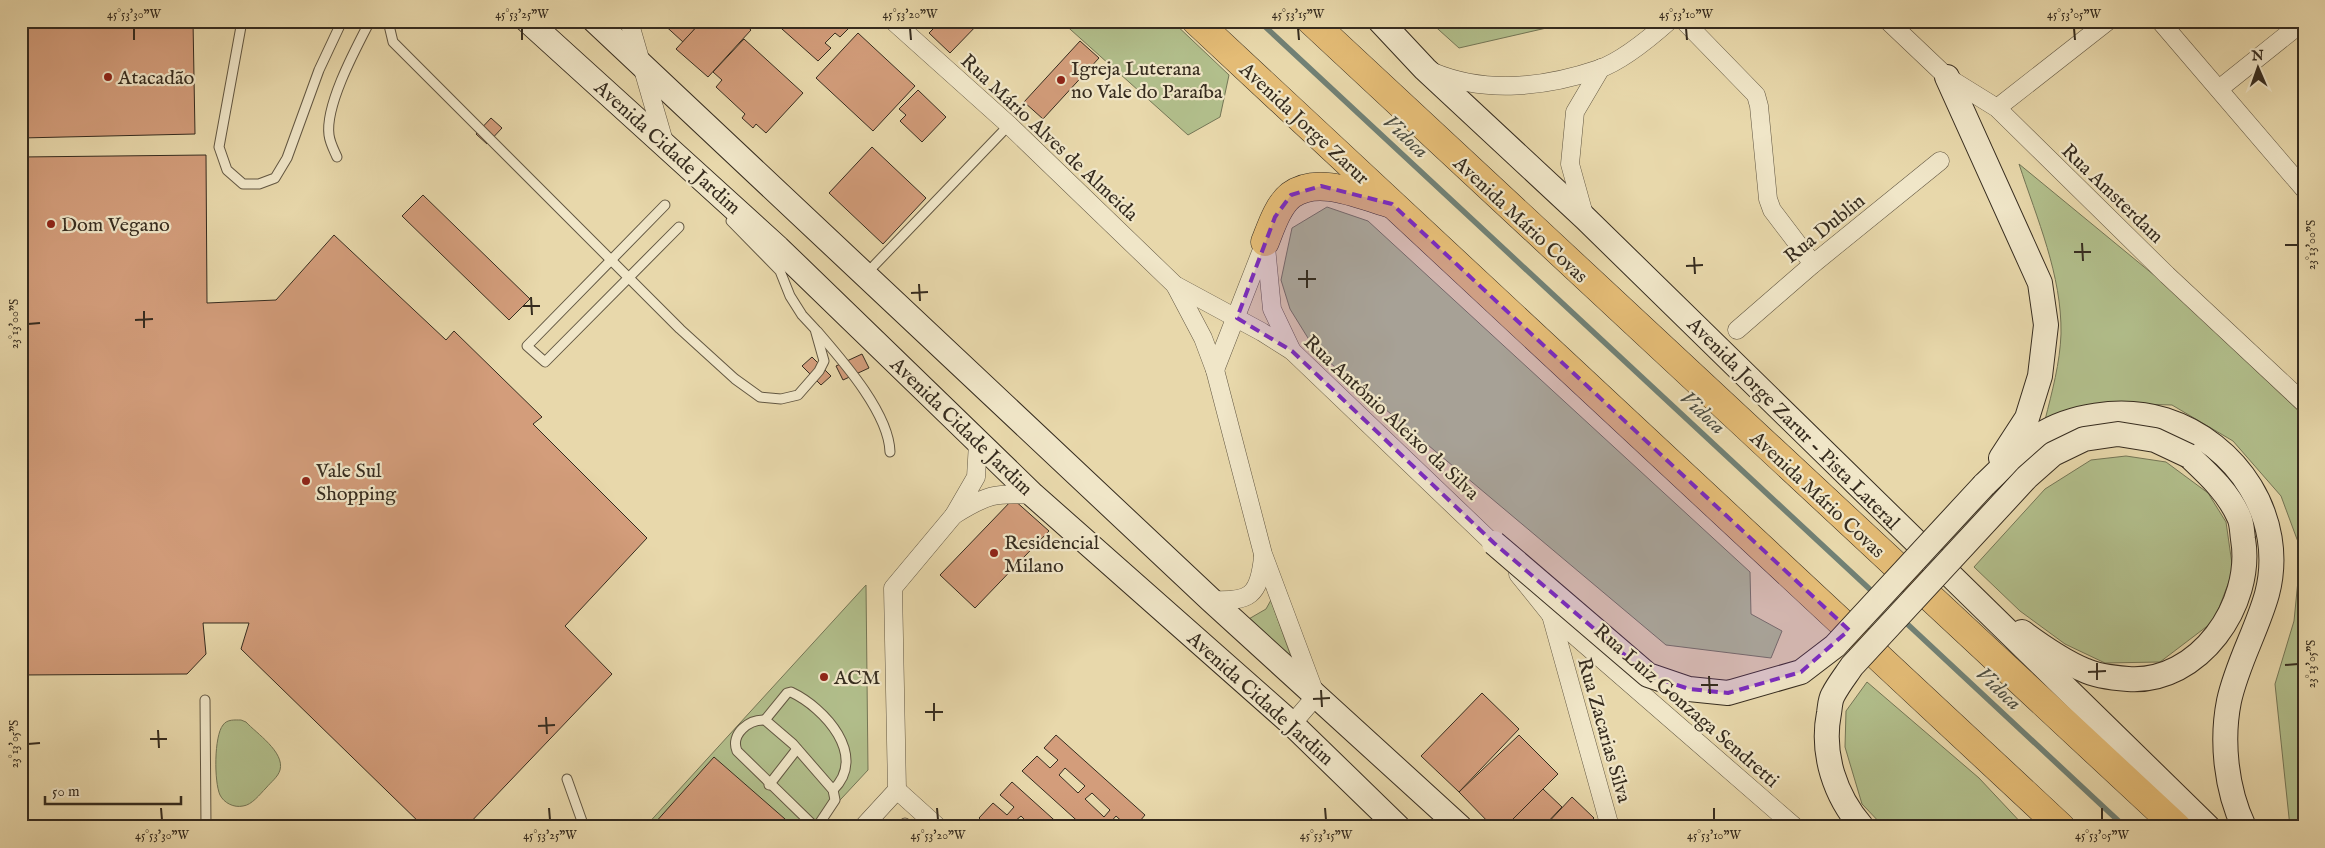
<svg xmlns="http://www.w3.org/2000/svg" width="2325" height="848" font-family="'IM FELL English',serif">
  <rect width="100%" height="100%" fill="#e8d8ab"/>
  <filter id="stains"><feTurbulence type="fractalNoise" baseFrequency=".004" numOctaves="4"/><feColorMatrix values="0 0 0 0 .2 0 0 0 0 .09 0 0 0 0 .02 0 0 0 .5 -.17"/></filter>
  <radialGradient id="worn" r=".72"><stop offset=".6" stop-color="#630" stop-opacity="0"/><stop offset="1" stop-color="#630" stop-opacity=".3"/></radialGradient>
  <g fill="#b2bf8c" stroke="#747656">
    <path d="M1061,21h111l57,54 -9,42 -32,18z"/>
    <path d="M1429,21h16l7,7 7,-6 18,5 20,-6h80l-118,27z"/>
    <path d="M2019,164l141,116 144,136v411h-14l-15,-143 19,-63 7,-71 -20,-54 -48,-55 -61,-36 -70,-2 -57,17c7,-28 15,-57 16,-86 1,-59 -24,-115 -42,-170z"/>
    <path d="M1327,207l41,14 382,351 1,42 31,17 -11,27 -105,-13 -350,-294 -26,-42 -9,-29 11,-52z"/>
    <path d="M2126,456l40,6 42,31 18,29 7,49 -19,50 -54,41 -55,1 -40,-19 -45,-33 -46,-44 71,-78 46,-29z"/>
    <path d="M866,585l2,185 -53,57h-170z"/>
    <path d="M1271,600l24,68 -48,-48 19,-11z"/>
    <path d="M1867,682l112,96 46,49h-141l-22,-23 -17,-57 1,-36z"/>
    <path d="M241,720l5,2c10,11 39,30 34,48 -2,7 -9,12 -14,18 -6,6 -14,17 -23,18 -9,2 -19,-3 -23,-11 -6,-13 -6,-59 3,-70 4,-6 12,-5 18,-5z"/>
  </g>
  <g fill="none" stroke-linecap="round" stroke-linejoin="round">
    <g stroke="#718175" stroke-width="5.5">
      <path d="M1259,21l617,574"/>
      <path d="M1903,620l222,207"/>
    </g>
  </g>
  <g fill="#d39d7b" stroke="#362c1f" fill-rule="evenodd">
    <path d="M21,21h172l2,113 -174,4z"/>
    <path d="M660,21h42l-19,21z"/>
    <path d="M702,21h39l10,9 -43,47 -32,-28z"/>
    <path d="M773,21h75l4,4 -12,12 -5,-4 -10,10 6,5 -13,13z"/>
    <path d="M941,21h40l-31,32 -21,-20z"/>
    <path d="M1446,21h13l-7,6z"/>
    <path d="M858,33l57,53 -42,45 -57,-53z"/>
    <path d="M744,39l59,54 -37,40 -10,-9 -3,4 -11,-10 3,-4 -29,-27 6,-7 -9,-8z"/>
    <path d="M1080,41l19,17 -56,61 -19,-17z"/>
    <path d="M918,90l28,27 -24,25 -22,-21 6,-6 -7,-6z"/>
    <path d="M491,118l11,10 -15,16 -11,-10z"/>
    <path d="M872,147l54,51 -43,46 -54,-51z"/>
    <path d="M206,155l1,148 69,-3 58,-65 112,105 8,-9 88,86 -9,7 114,114 -82,88 47,48 -146,153h-42l-183,-178 8,-26h-46l3,31 -19,20 -166,1v-518z"/>
    <path d="M423,195l107,104 -21,21 -107,-104z"/>
    <path d="M862,354l7,14 -26,12 -7,-14z"/>
    <path d="M812,357l19,19 -10,9 -19,-19z"/>
    <path d="M1013,499l36,32 -74,77 -35,-33z"/>
    <path d="M1482,693l37,36 -60,63 -38,-36z"/>
    <path d="M1056,735l89,80 -10,12h-7l-12,-11 -7,8 4,3h-29l-62,-56 15,-15 13,12 8,-8 -14,-12zM1065,768l20,18 -7,7 -19,-18zM1092,793l18,17 -6,7 -19,-18z"/>
    <path d="M1519,735l39,39 -53,53h-12l-34,-35z"/>
    <path d="M714,757l79,69 -135,1 -4,-3z"/>
    <path d="M1012,782l50,45h-30l-11,-11 -7,6 5,5h-31l-9,-9 14,-15 14,12 7,-8 -14,-12z"/>
    <path d="M1543,789l19,18 -19,20h-38z"/>
    <path d="M1572,797l22,21 -8,9h-42z"/>
  </g>
  <g fill="none" stroke-linecap="round" stroke-linejoin="round">
    <g stroke="#625742" stroke-width="11">
      <g id="lane">
        <path d="M242,21l-23,126 8,23 16,14h16l16,-6 12,-20 32,-88 23,-49"/>
        <path d="M388,21l5,21 287,287 55,50 25,18 21,2 17,-4 21,-24 5,-10 -9,-32 -13,-14 -12,-19 -10,-25 -49,-50"/>
        <path d="M337,157c-3,-7 -7,-14 -8,-22 -4,-30 27,-87 41,-114"/>
        <path d="M665,205l-138,141 18,16 134,-135"/>
        <path d="M865,275l144,-150"/>
        <path d="M817,331c25,29 72,82 73,121"/>
        <path d="M205,700l1,127"/>
        <path d="M765,720l22,-27 4,-1c34,16 77,64 42,98"/>
        <path d="M567,779l16,45"/>
        <path d="M769,785l28,-36"/>
        <path d="M815,827l-78,-76c-7,-17 12,-32 28,-31l28,24 40,46 2,10 -18,27"/>
        <path d="M901,827l4,-4"/>
      </g>
    </g>
    <g stroke="#625742" stroke-width="19">
      <g id="street">
        <path d="M629,21l36,124"/>
        <path d="M893,21l116,104 166,160 87,47 30,19 209,200"/>
        <path d="M1684,21l72,74 3,11 9,93 4,11 41,54"/>
        <path d="M1888,21l59,56 50,31 170,167 137,128"/>
        <path d="M2160,21l144,168"/>
        <path d="M1433,72c53,22 113,15 166,-3 23,-8 52,-32 70,-48"/>
        <path d="M2219,89l85,-68"/>
        <path d="M1997,108l111,-87"/>
        <path d="M1585,218l-15,-54 5,-52 26,-44"/>
        <path d="M1266,247l6,62 20,42"/>
        <path d="M1175,285l28,53 12,32 48,184 53,142 -24,28"/>
        <path d="M1737,330l76,-66 127,-103"/>
        <path d="M1215,370l50,-128"/>
        <path d="M978,443l-2,34 -22,38c32,-20 42,-23 79,-20"/>
        <path d="M1518,574l33,41 244,212"/>
        <path d="M1211,600c39,2 48,-4 52,-43"/>
        <path d="M1551,615l59,212"/>
        <path d="M897,790l41,37"/>
        <path d="M863,827l34,-37 -4,-202 61,-73"/>
      </g>
    </g>
    <g stroke="#362c1f" stroke-width="26">
      <g id="secondary">
        <path d="M528,21l250,227 255,247 259,229 106,103"/>
        <path d="M595,21l616,579 249,227"/>
        <path d="M1380,21l45,48 160,149 623,609"/>
        <path d="M1947,77l93,206 6,42 -6,51 -13,42 -26,40"/>
        <path d="M1984,485c16,-15 31,-31 47,-44 36,-27 92,-34 134,-21 72,23 122,98 102,174 -10,36 -30,70 -38,107 -8,40 -3,88 15,126"/>
        <path d="M2022,632c19,14 40,29 62,38 12,6 31,8 44,9 71,5 126,-75 115,-140 -1,-7 -1,-16 -4,-22 -11,-25 -31,-43 -50,-61"/>
      </g>
    </g>
    <g stroke="#362c1f" stroke-width="29">
      <g id="highway">
        <path d="M1196,21l865,806"/>
        <path d="M1311,21l866,806"/>
        <path d="M1265,242c6,-15 13,-37 26,-47 27,-20 69,0 97,8"/>
      </g>
    </g>
    <use href="#lane" stroke="#f0e6c8" stroke-width="9"/>
    <use href="#street" stroke="#f0e6c8" stroke-width="18"/>
    <use href="#secondary" stroke="#f0e6c8" stroke-width="24"/>
    <use href="#highway" stroke="#e4bc76" stroke-width="28"/>
    <g stroke="#362c1f" stroke-width="26" stroke-linecap="butt">
      <g id="secondary-bridge">
        <path d="M1494,543l154,132 41,14 39,4 73,-21 34,-26 149,-161"/>
        <path d="M1862,827c-27,-31 -41,-73 -33,-114 1,-6 1,-13 4,-18 5,-10 13,-20 19,-29l175,-189 26,-23 31,-15 34,-5 37,6 34,16"/>
      </g>
    </g>
    <use href="#secondary-bridge" stroke="#f0e6c8" stroke-width="24"/>
  </g>
  <path fill="#7b2cbf" fill-opacity="0.2" stroke="#7b2cbf" stroke-width="4" stroke-dasharray="10 6" stroke-linejoin="round" d="M1321,186l71,18 457,426 -48,42 -73,21 -39,-4 -41,-14 -154,-132 -202,-192 -55,-33 38,-101 16,-22z"/>
  <path fill="none" stroke="#362c1f" stroke-width="2" d="M134,28v12M522,28v12M910,28l1,12M1298,28l1,12M1686,28l1,12M2074,28l1,12M2082,243l1,18M2285,245h13M2074,252h17M1694,257l1,17M1686,266l17,-1M1307,270v18M1298,279h18M919,284l1,17M911,293l17,-1M531,297l1,18M523,306h17M144,311v17M135,320l18,-1M28,324l12,-1M2097,663v17M2285,665l13,-1M2088,672l18,-1M1709,676l1,18M1701,685h17M1321,690l1,17M1313,699l17,-1M934,703v18M925,712h18M546,717l1,17M538,726l17,-1M158,730l1,18M150,739h17M28,744l12,-1M161,808l1,12M549,808l1,12M937,808l1,12M1325,808l1,12M1714,808v12M2102,808v12"/>
  <g fill="#8f2418" stroke="#f0e6c8" stroke-width="2">
    <circle cx="108" cy="77" r="5"/>
    <circle cx="1061" cy="80" r="5"/>
    <circle cx="51" cy="224" r="5"/>
    <circle cx="306" cy="481" r="5"/>
    <circle cx="994" cy="553" r="5"/>
    <circle cx="824" cy="677" r="5"/>
  </g>
  <g text-anchor="middle" stroke-width="4.5" stroke-linejoin="round" paint-order="stroke">
    <g font-size="20" fill="#362c1f" stroke="#f0e6c8" text-anchor="start">
      <text x="1071" y="75">Igreja Luterana<tspan x="1071" dy="23">no Vale do Paraíba</tspan></text>
      <text x="118" y="84">Atacadão</text>
      <text x="61" y="231">Dom Vegano</text>
      <text x="316" y="477">Vale Sul<tspan x="316" dy="23">Shopping</tspan></text>
      <text x="1004" y="549">Residencial<tspan x="1004" dy="23">Milano</tspan></text>
      <text x="834" y="684">ACM</text>
    </g>
    <g font-size="20" fill="#362c1f" stroke="#f0e6c8">
      <text transform="translate(1305 123) rotate(43)" y="7">Avenida Jorge Zarur</text>
      <text transform="translate(1050 137) rotate(43)" y="7">Rua Mário Alves de Almeida</text>
      <text transform="translate(668 147) rotate(42)" y="7">Avenida Cidade Jardim</text>
      <text transform="translate(2113 193) rotate(44)" y="7">Rua Amsterdam</text>
      <text transform="translate(1521 219) rotate(43)" y="7">Avenida Mário Covas</text>
      <text transform="translate(1824 228) rotate(-39)" y="7">Rua Dublin</text>
      <text transform="translate(1392 417) rotate(43)" y="7">Rua Antônio Aleixo da Silva</text>
      <text transform="translate(1794 423) rotate(45)" y="7">Avenida Jorge Zarur - Pista Lateral</text>
      <text transform="translate(962 426) rotate(44)" y="7">Avenida Cidade Jardim</text>
      <text transform="translate(1818 494) rotate(43)" y="7">Avenida Mário Covas</text>
      <text transform="translate(1261 698) rotate(42)" y="7">Avenida Cidade Jardim</text>
      <text transform="translate(1687 705) rotate(41)" y="7">Rua Luiz Gonzaga Sendretti</text>
      <text transform="translate(1605 730) rotate(74)" y="7">Rua Zacarias Silva</text>
    </g>
    <g font-size="21" font-style="italic" fill="#4e4f43" stroke="#f0e6c8">
      <text transform="translate(1406 136) rotate(43)" y="7">Vidoca</text>
      <text transform="translate(1703 412) rotate(43)" y="7">Vidoca</text>
      <text transform="translate(1999 688) rotate(43)" y="7">Vidoca</text>
    </g>
  </g>
  <rect width="2325" height="848" fill="none" stroke="#e8d8ab" stroke-width="55"/>
  <g transform="translate(2258 68) rotate(358)" stroke="#f0e6c8" stroke-width="4" paint-order="stroke">
  <path d="M0-4L9 19L0 12L-9 19Z" fill="#362c1f"/>
  <text y="-8" font-size="14" font-weight="bold" text-anchor="middle" fill="#362c1f">N</text>
  </g>
  <path d="M45 796v8h136v-8" fill="none" stroke="#362c1f" stroke-width="2.5"/>
  <text x="52" y="796" font-size="15" fill="#362c1f" stroke="#f0e6c8" stroke-width="4" paint-order="stroke">50 m</text>
  <rect x="28" y="28" width="2270" height="792" fill="none" stroke="#362c1f" stroke-width="2"/>
  <g font-size="12" text-anchor="middle" fill="#362c1f">
    <text x="134" y="18">45°53'30"W</text>
    <text x="522" y="18">45°53'25"W</text>
    <text x="910" y="18">45°53'20"W</text>
    <text x="1298" y="18">45°53'15"W</text>
    <text x="1686" y="18">45°53'10"W</text>
    <text x="2074" y="18">45°53'05"W</text>
    <text transform="translate(2311 245) rotate(-90)" y="4">23°13'00"S</text>
    <text transform="translate(14 324) rotate(-90)" y="4">23°13'00"S</text>
    <text transform="translate(2311 664) rotate(-90)" y="4">23°13'05"S</text>
    <text transform="translate(14 744) rotate(-90)" y="4">23°13'05"S</text>
    <text x="162" y="839">45°53'30"W</text>
    <text x="550" y="839">45°53'25"W</text>
    <text x="938" y="839">45°53'20"W</text>
    <text x="1326" y="839">45°53'15"W</text>
    <text x="1714" y="839">45°53'10"W</text>
    <text x="2102" y="839">45°53'05"W</text>
  </g>
  <rect width="100%" height="100%" filter="url(#stains)"/>
  <rect width="100%" height="100%" fill="url(#worn)"/>
</svg>
